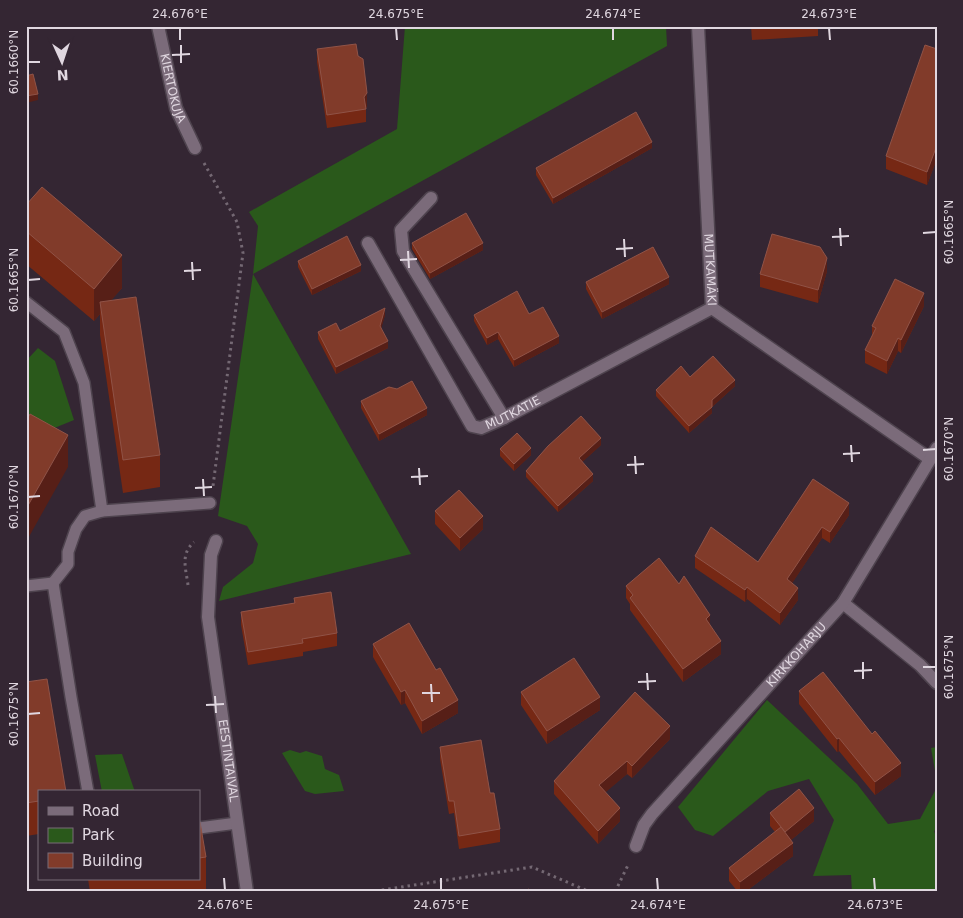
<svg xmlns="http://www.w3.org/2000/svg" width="963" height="918" font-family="'DejaVu Sans',sans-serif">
  <rect width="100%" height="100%" fill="#342633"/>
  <g fill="#2a591b">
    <path d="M405,26h261l1,20 -414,228 158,280 -192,47 4,-14 30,-24 5,-19 -11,-18 -29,-10 35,-242 5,-48 -9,-14 148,-83z"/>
    <path d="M38,348l17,13 19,59 -27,11 -21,-7v-63z"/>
    <path d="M767,700l90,84 31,40 32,-5 17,-32v42l-3,2 3,8v53h-85l-1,-17 -38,1 21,-56 -25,-41 -41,12 -55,45 -18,-6 -17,-23z"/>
    <path d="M937,747v35l-6,-34z"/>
    <path d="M290,750l10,3 6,-2 16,5 3,13 14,6 5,16 -29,3 -10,-3 -23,-38z"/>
    <path d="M122,754l13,38h-33l-7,-37z"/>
  </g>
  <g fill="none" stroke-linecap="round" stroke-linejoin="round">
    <g stroke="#4e434e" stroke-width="14">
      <g id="lane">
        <path d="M26,302l38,30 20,51 18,128 108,-8"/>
        <path d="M53,583l15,-19v-12l8,-23 9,-13 17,-5"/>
        <path d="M26,586l27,-3 18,114 17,95"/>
        <path d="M199,828l38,-5"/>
      </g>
    </g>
    <g stroke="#4e434e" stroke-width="15">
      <g id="street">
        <path id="s1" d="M158,26l18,82 19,40"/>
        <path id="s2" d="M698,26l14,282 218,151"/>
        <path d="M431,198l-30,32 2,21 101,167"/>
        <path id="s3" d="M368,243l104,183 9,2 23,-10 208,-110"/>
        <path id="s4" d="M216,541l-5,14 -3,62 39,275"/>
        <path d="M843,603l77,62 17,18"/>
        <path id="s5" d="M636,846l8,-21 8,-11 191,-211 94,-155"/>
      </g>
    </g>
    <g stroke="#746873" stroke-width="3" stroke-dasharray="2.5 4" stroke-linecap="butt">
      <path d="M204,163l33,59 6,31 -30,233"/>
      <path d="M188,585c-2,-16 -8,-31 6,-43"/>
      <path d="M369,892l163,-25 58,25"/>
      <path d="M615,892l14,-29"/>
    </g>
    <use href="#lane" stroke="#7b6b7a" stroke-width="11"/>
    <use href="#street" stroke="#7b6b7a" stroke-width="12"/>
  </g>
  <g fill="#762814">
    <path d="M751,26h67v10l-66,4z"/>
    <path d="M317,49l41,7 9,50 -1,2v14l-39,6 -10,-66z"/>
    <path d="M937,49v109l-10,27 -41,-16v-13z"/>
    <path d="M652,148l-99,56 -17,-29v-7z"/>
    <path d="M26,205l96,83 -11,12 49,155v32l-37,6 -23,-158v-21l-6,7 -68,-57z"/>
    <path d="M412,243l71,7 -53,29 -18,-30z"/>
    <path d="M298,261l63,10 -49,24 -14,-28z"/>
    <path d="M827,271l-9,32 -58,-16v-13z"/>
    <path d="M586,282l83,2 -67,35 -16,-30z"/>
    <path d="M924,306l-23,47 -3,-2 -11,23 -22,-11v-13l7,-15v-9z"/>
    <path d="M529,314l30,29 -45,24 -16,-28 -11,6 -13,-24v-6z"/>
    <path d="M385,315l-4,13 7,20 -52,26 -18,-35v-7l22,-1z"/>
    <path d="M690,377l45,9 -23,21v6l-23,20 -33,-37v-6z"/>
    <path d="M361,401l66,14 -48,26 -18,-33z"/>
    <path d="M601,445l-19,17 11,19 -35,31 -32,-35v-6z"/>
    <path d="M500,449l31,6 -17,16 -14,-15z"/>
    <path d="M813,479l36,36 -19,28 -8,-5 -30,45 6,17 -18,25 -33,-26 -2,3 -50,-34v-12l63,6z"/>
    <path d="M435,511l48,18 -23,22 -25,-27z"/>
    <path d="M626,586l84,39 11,29 -38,28 -53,-72v-6l-4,-6z"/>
    <path d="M294,598l43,35v13l-34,6v4l-55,9 -7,-40v-13l53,-9z"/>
    <path d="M373,644l85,69 -36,21 -17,-31 -4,2 -28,-48z"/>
    <path d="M26,682l13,110v42l-13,2z"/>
    <path d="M799,691l102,85 -26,19 -36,-44 -2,1 -38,-48z"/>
    <path d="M521,692l79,18 -53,34 -26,-39z"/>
    <path d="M670,739l-38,39 -5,-4 -22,18 15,29 -22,23 -44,-50v-13z"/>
    <path d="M440,747l50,46 10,36v13l-41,7 -5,-36 -5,1 -9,-55z"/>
    <path d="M770,813l44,8 -23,19 2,16 -48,36h-7l-9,-11v-13l46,-36 -5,-6z"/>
    <path d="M199,823l7,34v33l-12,2h-104l-2,-13h111z"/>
  </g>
  <g fill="#571f17">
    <path d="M367,93v13l-3,4v-13z"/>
    <path d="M38,94v6l-12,3v-7z"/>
    <path d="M652,142v6l-99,56v-6z"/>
    <path d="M937,145v13l-10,27v-13z"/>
    <path d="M483,243v7l-53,29v-6z"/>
    <path d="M122,255v33l-21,24 -1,-10v12l-6,7v-32z"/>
    <path d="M827,258v13l-9,32v-13z"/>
    <path d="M361,265v6l-49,24v-6z"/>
    <path d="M669,277v7l-67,35v-7z"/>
    <path d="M924,293v13l-23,47v-13z"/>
    <path d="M385,308v7l-5,18v-7z"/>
    <path d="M498,332v7l-11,6v-7z"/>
    <path d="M559,336v7l-45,24v-7z"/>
    <path d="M898,338v13l-11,23v-13z"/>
    <path d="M388,341v7l-52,26v-7z"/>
    <path d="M735,380v6l-23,21v6l-23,20v-7l23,-26z"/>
    <path d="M427,408v7l-48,26v-7z"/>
    <path d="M68,435v32l-42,75v-33z"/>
    <path d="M601,438v7l-22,20v-7z"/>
    <path d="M531,448v7l-17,16v-7z"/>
    <path d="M593,474v7l-35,31v-6z"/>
    <path d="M849,503v12l-19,28v-11z"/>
    <path d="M483,516v13l-23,22v-13z"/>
    <path d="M822,527v11l-35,53v-12z"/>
    <path d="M747,587v12l-2,3v-12z"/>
    <path d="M798,588v12l-18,25v-12z"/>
    <path d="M710,615v13l-4,-9z"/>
    <path d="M721,641v13l-38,28v-13z"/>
    <path d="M405,690v13l-4,2v-13z"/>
    <path d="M600,697v13l-53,34v-13z"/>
    <path d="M458,700v13l-36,21v-13z"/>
    <path d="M670,726v13l-38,39v-12z"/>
    <path d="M839,738v13l-2,1v-13z"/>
    <path d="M627,761v13l-28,24v-13z"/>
    <path d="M901,763v13l-26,19v-13z"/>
    <path d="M620,808v13l-22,23v-13z"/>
    <path d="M814,808v13l-29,24v-13z"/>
    <path d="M793,843v13l-48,36h-5v-10z"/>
  </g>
  <g fill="#813b2a" stroke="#905347">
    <path d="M356,44l2,12 5,3 4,34 -3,4 2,12 -39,6 -10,-66z"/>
    <path d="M925,45l12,4v96l-10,27 -41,-16z"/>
    <path d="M33,74l5,20 -12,2v-20z"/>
    <path d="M636,112l16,30 -99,56 -17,-30z"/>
    <path d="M42,187l80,68 -28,34 -68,-58v-26z"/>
    <path d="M466,213l17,30 -53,30 -18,-30z"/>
    <path d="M772,234l48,13 7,11 -9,32 -58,-16z"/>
    <path d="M347,236l14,29 -49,24 -14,-28z"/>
    <path d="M653,247l16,30 -67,35 -16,-30z"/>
    <path d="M895,279l29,14 -23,47 -3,-2 -11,23 -22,-11 11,-22 -4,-2z"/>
    <path d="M517,291l12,23 14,-7 16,29 -45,24 -16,-28 -11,6 -13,-23z"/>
    <path d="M136,297l24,158 -37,5 -23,-158z"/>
    <path d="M385,308l-5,18 8,15 -52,26 -18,-35 18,-9 4,8z"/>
    <path d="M713,356l22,24 -23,20v7l-23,19 -33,-36 25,-24 9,11z"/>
    <path d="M412,381l15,27 -48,26 -18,-33 28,-14 8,2z"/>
    <path d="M30,414l38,21 -42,74v-88z"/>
    <path d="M581,416l20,22 -22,20 14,16 -35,32 -32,-35 22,-25z"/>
    <path d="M517,433l14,15 -17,16 -14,-15z"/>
    <path d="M813,479l36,24 -19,29 -8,-5 -35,52 11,9 -18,25 -33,-26 -2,3 -50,-34 16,-29 47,35z"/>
    <path d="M459,490l24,26 -23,22 -25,-27z"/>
    <path d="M659,558l20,26 5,-8 26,39 -4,4 15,22 -38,28 -53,-71 3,-3 -7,-9z"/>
    <path d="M331,592l6,41 -35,6 1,4 -55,9 -7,-40 54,-9 -1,-5z"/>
    <path d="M409,623l27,47 4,-2 18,32 -36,21 -17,-31 -4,2 -28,-48z"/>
    <path d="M574,658l26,39 -53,34 -26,-39z"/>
    <path d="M823,672l49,62 3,-3 26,32 -26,19 -36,-44 -2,1 -38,-48z"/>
    <path d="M47,679l19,113h-27v9l-13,2v-121z"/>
    <path d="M635,692l35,34 -38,40 -5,-5 -28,24 21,23 -22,23 -44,-50z"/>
    <path d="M481,740l9,53h4l6,36 -41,7 -5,-35h-5l-9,-54z"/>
    <path d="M799,789l15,19 -29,24 -15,-19z"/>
    <path d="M200,822l6,35 -7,1v-35z"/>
    <path d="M781,827l12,16 -53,39 -11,-14z"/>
    <path d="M528,889l7,3h-9z"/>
  </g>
  <path fill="none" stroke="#e0d7e0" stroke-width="2" d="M180,28v12M396,28l1,12M613,28v12M829,28l1,12M181,45v18M172,55l18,-1M28,62h12M840,228l1,18M923,233l13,-1M832,237l17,-1M624,239l1,18M616,249l17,-1M408,251l1,17M400,260l17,-1M192,262l1,18M184,271l17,-1M28,280l12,-1M851,445l1,17M923,450l13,-1M843,454l17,-1M635,456l1,18M627,465l17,-1M419,468l1,17M411,477l17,-1M203,479l1,17M195,488l17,-1M28,497l12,-1M863,662v17M923,667h13M854,671l18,-1M647,673l1,17M638,682l18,-1M431,684l1,18M422,693h18M215,696l1,17M206,705l18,-1M28,714l12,-1M224,878l1,12M441,878v12M657,878l1,12M874,878l1,12"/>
  <g text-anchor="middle" stroke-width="4" stroke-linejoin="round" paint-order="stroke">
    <g font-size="12" fill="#e0d7e0" stroke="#342633">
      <text dy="4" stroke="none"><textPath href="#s1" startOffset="64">KIERTOKUJA</textPath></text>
      <text dy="4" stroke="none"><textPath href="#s2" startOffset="244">MUTKAMÄKI</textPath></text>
      <text dy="4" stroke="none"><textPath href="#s3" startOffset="255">MUTKATIE</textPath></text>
      <text dy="4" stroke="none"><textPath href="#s5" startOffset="251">KIRKKOHARJU</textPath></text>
      <text dy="4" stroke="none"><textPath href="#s4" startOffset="222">EESTINTAIVAL</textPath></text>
    </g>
  </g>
  <rect width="963" height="918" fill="none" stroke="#342633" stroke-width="55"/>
  <rect x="38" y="790" width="162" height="90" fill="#342633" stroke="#796d78"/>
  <rect x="48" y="807" width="25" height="8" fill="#7b6b7a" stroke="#796d78"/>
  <text x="82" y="816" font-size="15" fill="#e0d7e0">Road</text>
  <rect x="48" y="828" width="25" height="15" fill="#2a591b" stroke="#796d78"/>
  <text x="82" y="840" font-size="15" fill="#e0d7e0">Park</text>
  <rect x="48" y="853" width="25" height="15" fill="#813b2a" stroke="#796d78"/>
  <text x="82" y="866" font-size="15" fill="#e0d7e0">Building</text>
  <g transform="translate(62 62) rotate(177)" stroke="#342633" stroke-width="4" paint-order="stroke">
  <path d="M0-4L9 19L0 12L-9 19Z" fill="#e0d7e0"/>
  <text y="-8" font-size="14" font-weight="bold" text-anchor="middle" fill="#e0d7e0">N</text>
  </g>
  <rect x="28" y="28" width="908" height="862" fill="none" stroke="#e0d7e0" stroke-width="2"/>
  <g font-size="12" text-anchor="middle" fill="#e0d7e0">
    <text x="180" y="18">24.676°E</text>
    <text x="396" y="18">24.675°E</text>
    <text x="613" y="18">24.674°E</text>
    <text x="829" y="18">24.673°E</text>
    <text transform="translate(14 62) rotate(-90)" y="4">60.1660°N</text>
    <text transform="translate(949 232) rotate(-90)" y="4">60.1665°N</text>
    <text transform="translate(14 280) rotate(-90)" y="4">60.1665°N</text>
    <text transform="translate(949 449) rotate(-90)" y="4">60.1670°N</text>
    <text transform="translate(14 497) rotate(-90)" y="4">60.1670°N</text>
    <text transform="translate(949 667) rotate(-90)" y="4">60.1675°N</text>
    <text transform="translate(14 714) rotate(-90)" y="4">60.1675°N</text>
    <text x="225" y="909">24.676°E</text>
    <text x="441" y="909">24.675°E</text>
    <text x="658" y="909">24.674°E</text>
    <text x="875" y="909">24.673°E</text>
  </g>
</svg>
